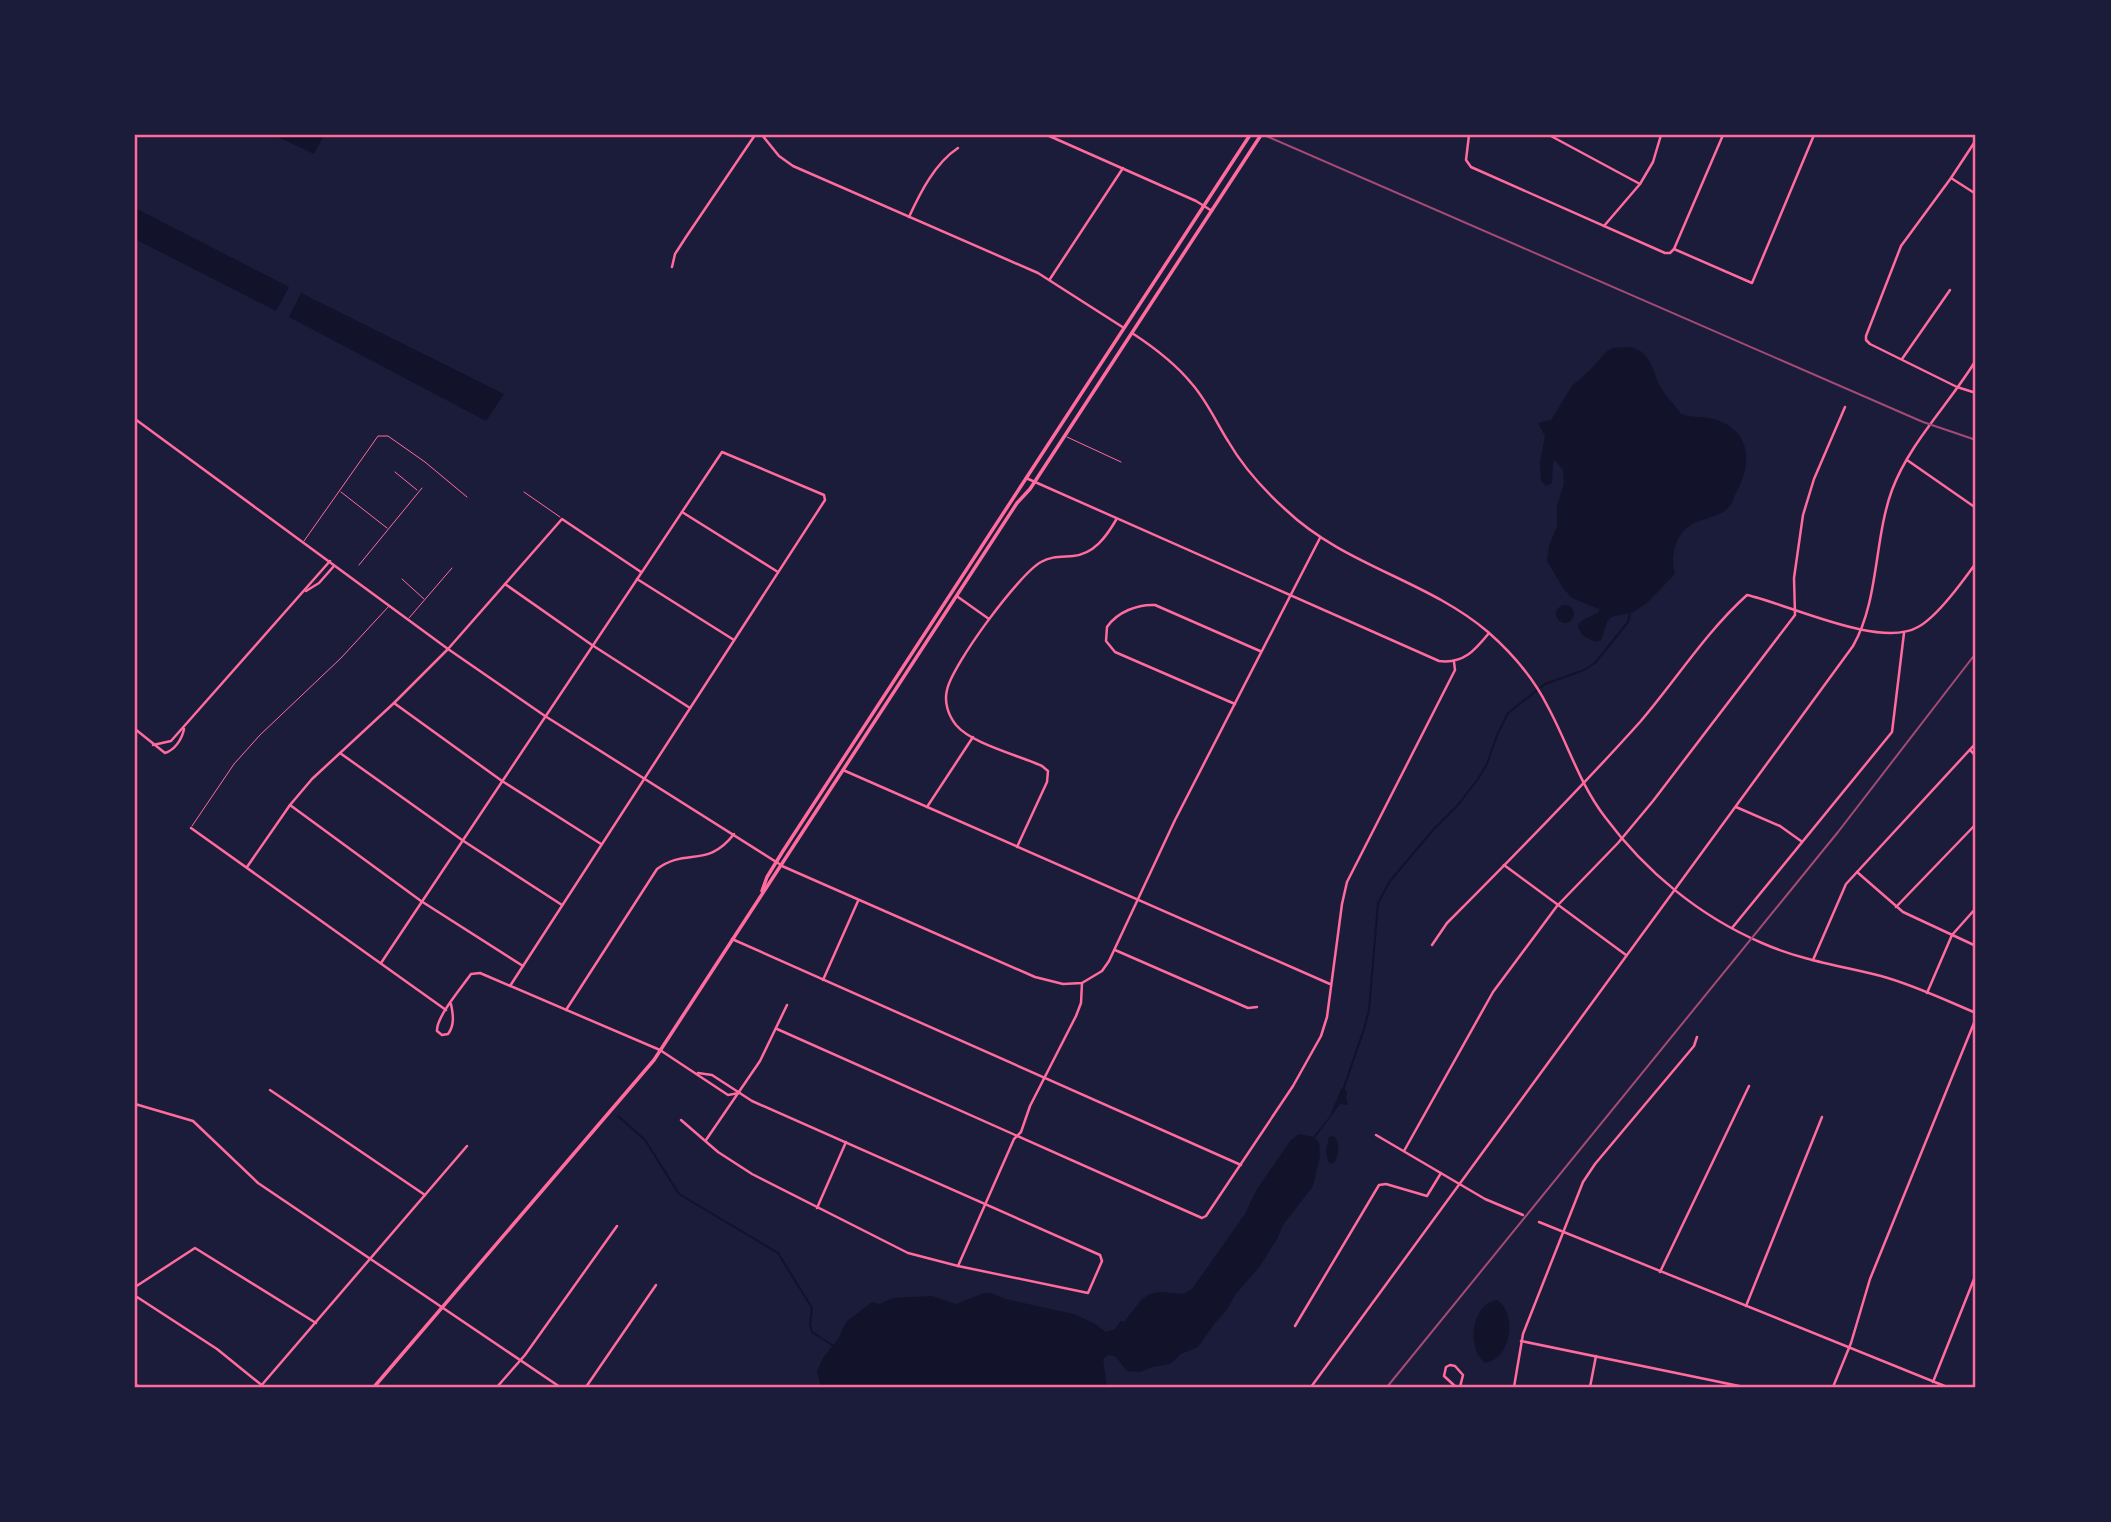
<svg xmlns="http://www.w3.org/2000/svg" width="2111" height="1522" font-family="Helvetica,sans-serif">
  <rect width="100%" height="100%" fill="#1b1b3a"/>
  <g fill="#12122b">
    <path d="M274,135h50l-10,19z"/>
    <path d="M135,208l154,79 -13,24 -141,-72z"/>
    <path d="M301,293l203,101 -18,27 -197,-104z"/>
    <path d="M1630,347c24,5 22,28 33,44 5,8 13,15 18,23 14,5 30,1 43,9 29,15 26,45 12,70 -3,5 -3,10 -7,14 -9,9 -19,10 -30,14 -22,7 -30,34 -24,53l-26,27 -15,11 -23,5 -4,5 -6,18 -6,2 -13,-7 -4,-9 3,-5 18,-9v-3l-27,-11 -9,-10 -16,-27 2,-15 8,-20v-20l7,-23 -1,-13 -8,-10 -2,2 -1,21 -6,3 -5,-5 -1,-18 5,-27 -7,-13 13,-3 21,-34 18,-16 16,-18 6,-4z"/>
    <circle cx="1565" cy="614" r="9"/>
    <path d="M1344,1088l3,4 -1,6 2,7 -8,-1 -25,34 4,5 1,13 -7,30 -30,39 -6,14 -17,27 -25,29 -9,16 -11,12 -17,24 -17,7 -11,10 -18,3 -12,5 -13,-1 -12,-15 -7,-1 -5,4 4,28h-286l-4,-16 6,-13 15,-19 8,-17 26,-20 7,2 14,-6 39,-2 24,8 28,-11h7l14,6 69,15 21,10 11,8 9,-3 6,-8 3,1 18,-23 8,-5 10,-2 23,2 9,-5 53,-75 12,-25 34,-49 8,-6 14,3 17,-21 11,-27z"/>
    <path d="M1332,1136l4,2c4,8 3,20 -4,26l-4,-2 -2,-11 3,-14z"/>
    <path d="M1497,1300c21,14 14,59 -12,63 -19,-15 -14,-59 12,-63z"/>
  </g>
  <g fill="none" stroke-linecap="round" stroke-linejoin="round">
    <g stroke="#12122b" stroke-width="2">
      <path d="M1343,1090l21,-61 5,-19 9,-107 12,-22 43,-51 24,-24 21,-27 9,-15 10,-29 11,-22 37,-29 39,-14 11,-7 33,-41 2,-9"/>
      <path d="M618,1116l27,24 34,54 99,59 34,55 -2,16 2,8 20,13"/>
    </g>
    <g stroke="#ff6b9d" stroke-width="1">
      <path d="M1067,437l54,25"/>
      <path d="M395,472l22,18"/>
      <path d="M341,492l46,36"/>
      <path d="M524,492l36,25"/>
      <path d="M304,541l74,-105h10l37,26 42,35"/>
      <path d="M359,565l63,-77"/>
      <path d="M402,579l22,20"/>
      <path d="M409,618l43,-50"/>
      <path d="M192,826l42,-62 26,-29 81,-77 48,-52"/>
    </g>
    <g stroke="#ff6b9d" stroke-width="2.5">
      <path d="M762,135l17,21 14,10 245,107 86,55"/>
      <path d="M1047,135l149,66 16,10"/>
      <path d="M1469,135l-3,25 5,7 194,86h5l4,-4 78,34 62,-148"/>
      <path d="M1549,135l91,49"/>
      <path d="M1976,140l-25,38 -50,68 -35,90v4l4,4 87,43 19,6"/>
      <path d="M1951,178l25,16"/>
      <path d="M909,217c11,-24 26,-54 49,-69"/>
      <path d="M1604,226l36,-42 13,-22 8,-27"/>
      <path d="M1674,249l49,-114"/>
      <path d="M1050,279l73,-111"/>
      <path d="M1902,359l48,-69"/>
      <path d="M1907,460l69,48"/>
      <path d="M1026,478l413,183c25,3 36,-11 50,-28"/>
      <path d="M682,512l96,60"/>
      <path d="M637,579l97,61"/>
      <path d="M505,584l87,61 98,63"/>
      <path d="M306,591l13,-8 15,-17"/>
      <path d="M958,597l31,22"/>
      <path d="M394,703l108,78 99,63"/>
      <path d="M1235,704l-120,-52 -9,-11 1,-14c10,-15 31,-23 48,-22l105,46"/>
      <path d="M135,729l30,24c10,-3 17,-14 19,-24"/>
      <path d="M153,745l18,-4 159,-180"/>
      <path d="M1970,750l6,6"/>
      <path d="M340,753l122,87 100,65"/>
      <path d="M843,770l487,214"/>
      <path d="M290,805l131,96 102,65"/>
      <path d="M927,807l46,-70"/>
      <path d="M1736,807l44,19 21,15"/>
      <path d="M191,828l255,182"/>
      <path d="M1017,847l30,-65 1,-11 -6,-5c-24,-11 -70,-22 -86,-41 -8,-10 -12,-23 -9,-35 5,-25 72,-116 94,-128 10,-6 21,-5 32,-6 21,-2 33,-19 43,-36"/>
      <path d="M1504,865l122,90"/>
      <path d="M782,866l253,111 28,7 19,-1 20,-12 7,-10 66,-141 145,-282"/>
      <path d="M247,867l43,-62 22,-26 82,-76 54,-54 114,-130 79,53"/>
      <path d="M1857,872l46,40 73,34"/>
      <path d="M1896,907l80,-83"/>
      <path d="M1732,928l160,-196 12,-99"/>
      <path d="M732,939l509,226"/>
      <path d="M1432,945l15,-22c66,-66 131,-132 193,-201 36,-42 66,-90 107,-127 41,9 133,54 171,32 19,-10 45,-46 58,-64"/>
      <path d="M1115,950l133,58 9,-1"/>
      <path d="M1813,960l33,-76 130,-141"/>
      <path d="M381,963l341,-511 102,43 1,5 -315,486"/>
      <path d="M823,980l35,-79"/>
      <path d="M1927,993l25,-58 24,-27"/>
      <path d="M451,1004c2,10 4,21 -3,30l-6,1 -5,-4c-1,-14 25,-44 34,-57l9,-1 180,77 68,45 11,-2"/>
      <path d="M566,1010l91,-141c30,-22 50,0 77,-35"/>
      <path d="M777,1029l391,174 34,15 4,-2 87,-130 28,-50 6,-19 15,-113 5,-22 108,-212 -1,-8"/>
      <path d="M270,1090l155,105"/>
      <path d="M135,1104l58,17 65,62 302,204"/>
      <path d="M681,1120l37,32 34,22 156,79 50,13 130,27 14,-32 -2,-6 -348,-154 -40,-26 -14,-2"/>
      <path d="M1376,1135l109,64 38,16"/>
      <path d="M706,1140l54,-79 27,-56"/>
      <path d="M1404,1151l89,-159 64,-86 61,-63 35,-42 142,-186 -1,-37 9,-63 11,-36 31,-72"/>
      <path d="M817,1208l29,-66"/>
      <path d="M1539,1222l408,165"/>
      <path d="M958,1266l56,-127 7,-7 9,-26 46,-90 5,-13 1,-20"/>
      <path d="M1660,1272l89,-186"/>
      <path d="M135,1287l60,-39 121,75"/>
      <path d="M135,1301l2,-4 80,52 47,38"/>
      <path d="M1746,1306l76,-189"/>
      <path d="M1295,1326l84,-141 7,-1 41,12 14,-23"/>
      <path d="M1521,1341l223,46"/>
      <path d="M1933,1382l43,-108"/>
      <path d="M135,1385l6,2"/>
      <path d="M260,1387l207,-241"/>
      <path d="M497,1387l28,-32 92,-129"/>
      <path d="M586,1387l70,-102"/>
      <path d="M1456,1387l-12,-11 2,-9 4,-2 5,1 8,9 -3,12"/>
      <path d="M1514,1387l9,-53 60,-152 12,-18 99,-118 3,-9"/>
      <path d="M1590,1387l6,-31"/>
      <path d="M1833,1387l18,-44 19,-64 106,-261"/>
    </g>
    <g stroke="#ff6b9d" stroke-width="2.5">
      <path d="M672,267l3,-13 11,-17 69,-102"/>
      <path d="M1132,333c23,15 43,30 60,51 15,17 24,38 36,57 15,26 36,49 58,69 59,56 141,70 202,122 24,21 46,47 60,75 20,37 31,76 57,110 40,54 94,99 157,126 38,17 79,23 119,33 33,9 64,24 95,37"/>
      <path d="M135,419l313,230 97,67 236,149"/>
      <path d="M1311,1387l542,-741c26,-45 21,-107 39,-156 18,-48 58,-87 84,-130"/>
    </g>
    <g stroke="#ff6b9d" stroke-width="3.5">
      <path d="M762,891l5,-14 16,-26 467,-716"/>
      <path d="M374,1387l280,-327 363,-557 13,-14 231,-354"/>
    </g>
    <g stroke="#a44b75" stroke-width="2">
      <path d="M1264,135l659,287 53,18"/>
      <path d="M1387,1387l451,-555 138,-179"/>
    </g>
  </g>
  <rect width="2111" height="1522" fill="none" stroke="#1b1b3a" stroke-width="273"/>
  <rect x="136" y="136" width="1838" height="1250" fill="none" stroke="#ff6b9d" stroke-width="2.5"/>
</svg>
